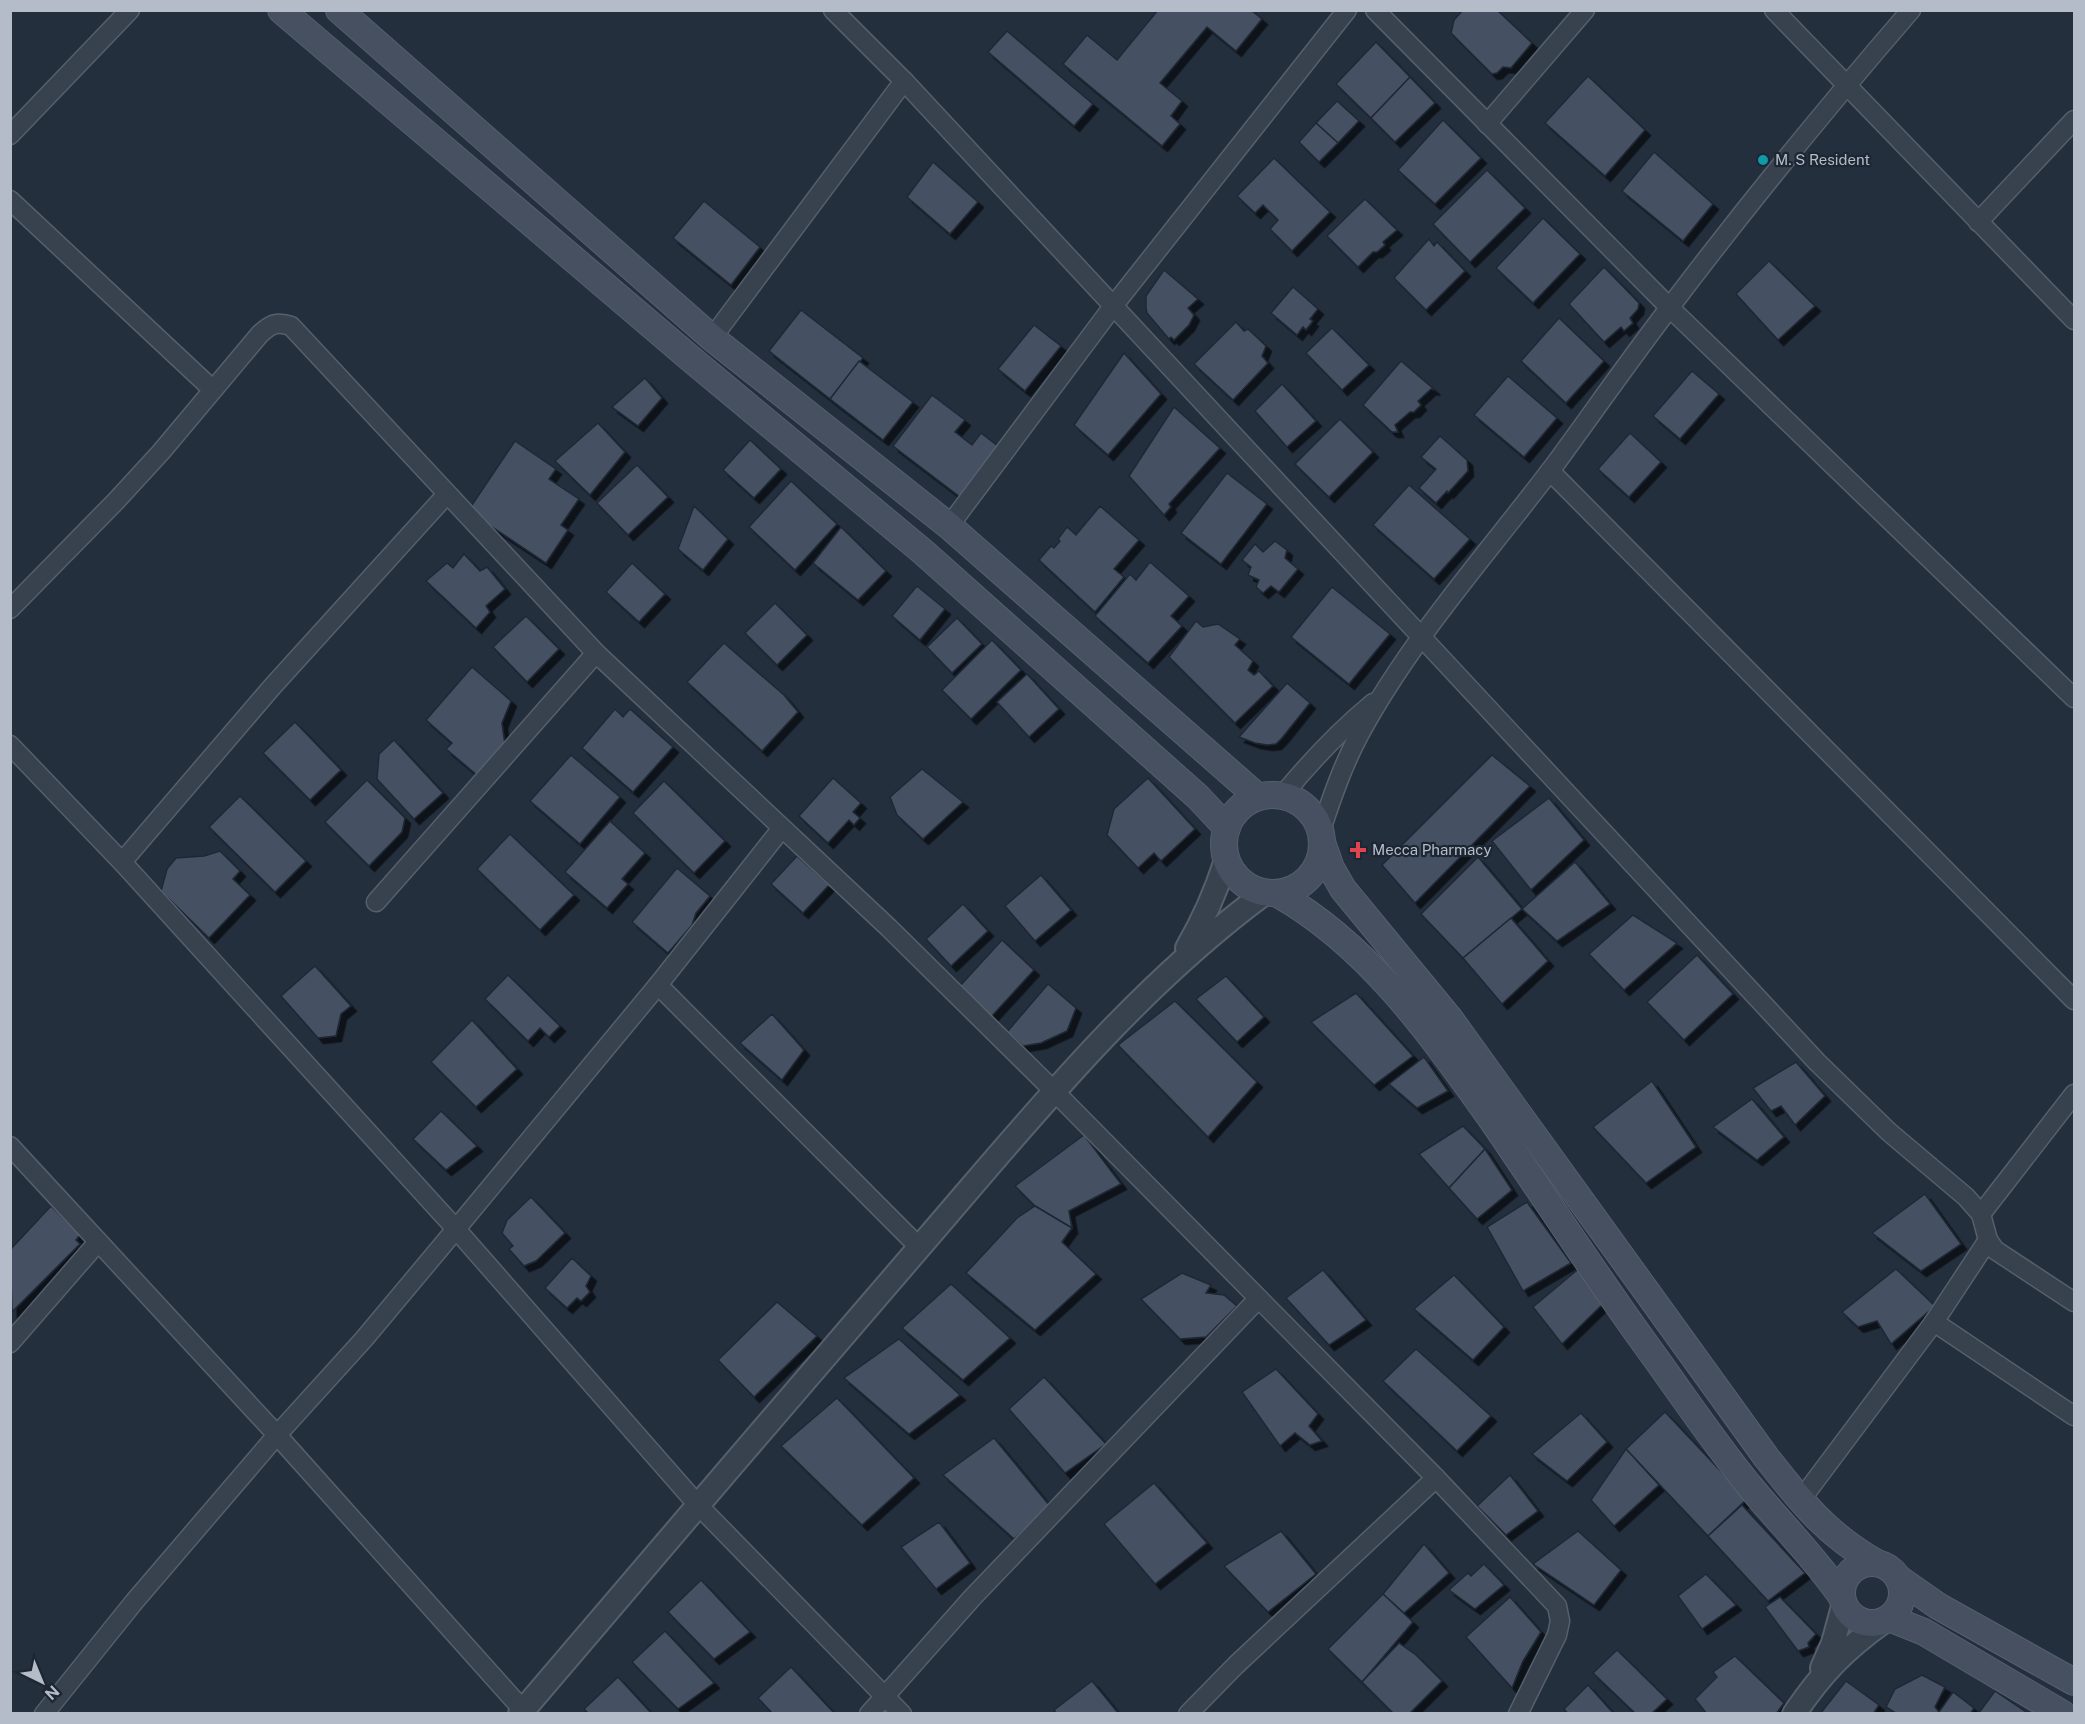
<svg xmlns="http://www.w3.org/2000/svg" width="2085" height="1724" font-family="'Public Sans',sans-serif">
  <defs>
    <filter id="shadow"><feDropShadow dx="5.5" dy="5.5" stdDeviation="0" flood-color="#0009"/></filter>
  </defs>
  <rect width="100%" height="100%" fill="#242f3e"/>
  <g fill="#455162" stroke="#1f2835" stroke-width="1.5" filter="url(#shadow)">
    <path d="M1158,10h93l11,9 -26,32 -29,-24 -47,56 22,18 -11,15 9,8 -18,22 -99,-82 24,-29 30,25z"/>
    <path d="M1463,10h34l35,33 -21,25 -8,-1 -6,6 -5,1 -41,-41 3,-13z"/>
    <path d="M1007,31l86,73 -19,22 -86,-74z"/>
    <path d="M1376,42l34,35 -39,41 -35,-34z"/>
    <path d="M1588,76l57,54 -40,46 -60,-53z"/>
    <path d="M1410,77l25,26 -40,39 -24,-24z"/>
    <path d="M1337,101l22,20 -21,22 -22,-20z"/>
    <path d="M1443,120l38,38 -46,46 -37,-34z"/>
    <path d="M1316,123l22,20 -19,19 -20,-20z"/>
    <path d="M1654,152l59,52 -30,37 -61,-50z"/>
    <path d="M1274,158l56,54 -38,39 -22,-22 8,-9 -15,-15 -8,8 -18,-17z"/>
    <path d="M933,162l45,40 -28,32 -43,-37z"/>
    <path d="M1487,170l38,38 -55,54 -37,-38z"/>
    <path d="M1365,199l32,31 -14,12 2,3 -8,7h-4l-15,15 -31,-31z"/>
    <path d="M704,201l56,46 -29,38 -58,-47z"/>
    <path d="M1543,218l37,36 -47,49 -37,-35z"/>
    <path d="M1429,239l5,7 3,-4 28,29 -39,39 -32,-32z"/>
    <path d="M1769,261l46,45 -37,34 -42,-46z"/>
    <path d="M1604,267l35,36 -1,6 -8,9 3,5 -9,8 -3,-4 -17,15 -35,-38z"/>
    <path d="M1164,270l34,29 -10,9 6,7 -5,10 -15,15 -3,-3 -2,2 -22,-26 -1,-5v-12z"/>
    <path d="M1293,287l25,22 -8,10 3,2 -7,9 -3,-3 -6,8 -26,-22z"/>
    <path d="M801,310l62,48 -33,41 -61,-48z"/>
    <path d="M1559,318l45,43 -38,42 -45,-42z"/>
    <path d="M1236,322l8,9 4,-2 18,17 -4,10 6,7 -35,37 -39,-36z"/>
    <path d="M1034,325l27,21 -36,45 -27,-22z"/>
    <path d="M1332,328l37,37 -27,25 -36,-37z"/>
    <path d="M1124,353l37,41 -53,61 -34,-30z"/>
    <path d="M859,361l54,41 -30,38 -53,-41z"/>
    <path d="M1401,361l34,29 -4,-1 -13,12 3,4 -7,7h-4l-15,13 3,7h-6l-29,-27z"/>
    <path d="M1692,371l27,23 -39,45 -27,-23z"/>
    <path d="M1508,376l49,42 -33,39 -50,-42z"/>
    <path d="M645,378l17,20 -24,28 -26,-19z"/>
    <path d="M1282,384l34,37 -29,26 -32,-36z"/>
    <path d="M932,395l33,25 -10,12 17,13 9,-12 22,17 -39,50 -71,-54z"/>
    <path d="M1174,407l46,41 -51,56 2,3 -7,8 -35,-39z"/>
    <path d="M1340,419l33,33 -44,45 -34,-33z"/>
    <path d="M598,423l27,29 -35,43 -35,-34z"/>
    <path d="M1630,433l31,29 -32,35 -31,-28z"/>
    <path d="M1440,436l27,24 1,11 -20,22 -1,-2 -11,12 -17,-15 17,-19 -15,-12z"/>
    <path d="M750,440l31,29 -27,29 -31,-28z"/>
    <path d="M515,441l41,28 -7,10 30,20 -18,26 7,5 -22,33 -78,-52z"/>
    <path d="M637,465l31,32 -40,38 -31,-32z"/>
    <path d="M1227,473l40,31 -46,60 -40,-31z"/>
    <path d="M791,481l46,43 -42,46 -46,-43z"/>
    <path d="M1409,485l61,54 -36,40 -61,-54z"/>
    <path d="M694,506l34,33 -25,31 -25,-21z"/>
    <path d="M1100,506l39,34 -25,29 10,8 -29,35 -56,-52 12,-14 3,2 6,-7 -2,-2 9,-12 9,8z"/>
    <path d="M841,527l45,44 -28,29 -45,-37z"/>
    <path d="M1275,541l12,9 -2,8 13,11 -19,23 -8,-6 -8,7 -7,-6 3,-7 -11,-5 3,-8 -9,-7 13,-16 8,8z"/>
    <path d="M464,554l16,17 7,-4 18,22 -19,17 4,6 -14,16 -50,-47 21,-18 6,5z"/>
    <path d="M1150,562l39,34 -18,20 11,10 -34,37 -53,-47 35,-42 6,6z"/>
    <path d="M632,563l33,31 -26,28 -33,-30z"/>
    <path d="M917,586l28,23 -25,31 -28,-24z"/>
    <path d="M1332,587l58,47 -41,50 -58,-47z"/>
    <path d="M775,603l32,32 -30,30 -32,-32z"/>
    <path d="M526,616l33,33 -32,33 -34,-35z"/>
    <path d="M957,618l25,26 -30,29 -25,-26z"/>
    <path d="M1196,621l7,6 15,-3 22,15 -5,6 18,16 -5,9 6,5 5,-4 14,15 -38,37 -66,-66z"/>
    <path d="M992,640l29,30 -50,49 -29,-29z"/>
    <path d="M724,643l60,52 14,17 -36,39 -75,-69z"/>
    <path d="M472,667l39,34 -9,22 3,22 -27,31 -32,-27 6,-6 -26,-23z"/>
    <path d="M1027,674l32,35 -30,28 -32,-35z"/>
    <path d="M1287,683l23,20 -28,35 -6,6 -9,1 -12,-2 -16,-6z"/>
    <path d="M615,709l8,8 7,-8 43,38 -40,45 -51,-44z"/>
    <path d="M295,722l46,48 -31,30 -47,-47z"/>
    <path d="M394,740l49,53 -29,26 -37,-40 2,-25z"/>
    <path d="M571,755l49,42 -40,47 -50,-43z"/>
    <path d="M1492,755l38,31 -115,117 -33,-38z"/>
    <path d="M922,769l41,33 -40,37 -26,-24 -7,-18z"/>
    <path d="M833,778l28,25 -8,9 7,6 -6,7 -5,-5 -21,23 -29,-27z"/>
    <path d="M1148,778l47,51 -34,32 -7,-8 -16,15 -31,-33 7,-26z"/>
    <path d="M367,780l38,38 -3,14 -33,34 -44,-44z"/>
    <path d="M664,781l61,60 -31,32 -61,-60z"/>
    <path d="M240,796l66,65 -31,31 -66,-65z"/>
    <path d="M1549,798l35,42 -53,50 -39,-49z"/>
    <path d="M610,821l35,32 -23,26 6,5 -21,24 -42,-36z"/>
    <path d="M510,834l64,61 -34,35 -63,-61z"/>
    <path d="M220,851l20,20 -7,8 17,16 -41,43 -48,-47 6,-22 9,-11 28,-2z"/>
    <path d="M797,856l32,29 -26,28 -32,-29z"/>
    <path d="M1478,857l44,52 -59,49 -42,-44z"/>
    <path d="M1575,862l35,42 -53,37 -35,-32z"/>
    <path d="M677,868l33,28 -14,17 -4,12 -24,28 -36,-31z"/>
    <path d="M1041,875l30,35 -36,31 -30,-35z"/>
    <path d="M963,904l25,27 -37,35 -25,-27z"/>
    <path d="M1633,915l44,28 -53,47 -35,-36z"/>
    <path d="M1511,918l37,43 -46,43 -39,-46z"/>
    <path d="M1002,940l32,30 -43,47 -32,-30z"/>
    <path d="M1697,955l36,39 -49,46 -37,-38z"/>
    <path d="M315,966l36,40 -10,8 -5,22 -18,2 -37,-42z"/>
    <path d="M508,975l52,51 -11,11 -9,-9 -12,13 -43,-42z"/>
    <path d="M1226,976l38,41 -27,25 -41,-43z"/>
    <path d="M1048,984l28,24 -9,23 -26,12 -18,3 -16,-14z"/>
    <path d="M1356,993l57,63 -39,29 -63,-63z"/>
    <path d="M1175,1001l82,81 -49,55 -90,-92z"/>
    <path d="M772,1014l32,36 -22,30 -42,-37z"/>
    <path d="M472,1020l45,49 -41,38 -45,-45z"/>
    <path d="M1424,1057l24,34 -31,17 -28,-24z"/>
    <path d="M1796,1062l29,34 -30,29 -14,-19 -10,5 -18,-23z"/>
    <path d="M1652,1081l44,66 -50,36 -53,-56z"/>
    <path d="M1752,1099l32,38 -27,23 -44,-33z"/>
    <path d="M441,1111l36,35 -31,24 -33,-31z"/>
    <path d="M1463,1126l22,23 -36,39 -30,-34z"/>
    <path d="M1084,1135l37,49 -52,27 3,17 -37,-22 -20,-20z"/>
    <path d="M1485,1149l27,41 -35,29 -28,-31z"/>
    <path d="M1925,1194l36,50 -40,27 -49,-38z"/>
    <path d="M531,1197l34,36 -29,28 -12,5 -15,-17 4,-3 -11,-13 5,-13z"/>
    <path d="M1527,1202l44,61 -48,28 -36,-64z"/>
    <path d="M51,1206l29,29 -4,5 4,4 -68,68 -2,-62z"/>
    <path d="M1035,1206l37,22 -10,14 34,32 -61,56 -69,-57 51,-55z"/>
    <path d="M572,1258l19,18 -5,10 4,6 -9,9 -4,-3 -10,10 -22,-20z"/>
    <path d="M1582,1266l24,35 -44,43 -29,-37z"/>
    <path d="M1896,1269l39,37 -44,38 -14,-23 -19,6 -16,-15z"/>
    <path d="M1323,1270l43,50 -37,25 -43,-47z"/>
    <path d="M1182,1273l29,12 -5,8 18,2 13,11 -31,31 -26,2 -39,-40z"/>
    <path d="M1454,1275l50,52 -31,33 -59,-51z"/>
    <path d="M951,1284l59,54 -47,42 -61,-52z"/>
    <path d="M777,1302l40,34 -63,61 -36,-37z"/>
    <path d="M899,1339l61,56 -51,39 -65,-56z"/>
    <path d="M1416,1349l75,67 -34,35 -74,-70z"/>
    <path d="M1276,1369l42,45 -9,12 13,15 -12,4 -15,-12 -15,13 -38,-54z"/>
    <path d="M1044,1377l62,67 -41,29 -56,-64z"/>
    <path d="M837,1398l77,80 -52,47 -81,-79z"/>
    <path d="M1665,1412l82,87 -39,37 -82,-87z"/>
    <path d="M1581,1413l26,29 -40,39 -35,-27z"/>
    <path d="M994,1438l56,68 -36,33 -71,-64z"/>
    <path d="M1626,1449l33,36 -45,41 -23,-26z"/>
    <path d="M1510,1475l28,36 -32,24 -29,-29z"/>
    <path d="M1154,1483l53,60 -52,41 -51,-60z"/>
    <path d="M1742,1505l63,68 -37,28 -60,-65z"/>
    <path d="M939,1522l31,41 -34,26 -35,-42z"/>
    <path d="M1281,1531l35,43 -48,38 -44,-46z"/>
    <path d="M1578,1531l43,39 -27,35 -61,-41z"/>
    <path d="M1424,1544l25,29 -45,40 -21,-19z"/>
    <path d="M1484,1564l20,21 -29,24 -26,-19 19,-17 3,3z"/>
    <path d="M1706,1574l30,31 -34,24 -24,-33z"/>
    <path d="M701,1580l49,52 -36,27 -46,-47z"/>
    <path d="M1383,1594l30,28 -51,60 -34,-33z"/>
    <path d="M1510,1597l31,35 -18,29 -11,27 -46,-51z"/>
    <path d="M1780,1597l36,37 -8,9 1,4 -11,4 -33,-44z"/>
    <path d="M665,1631l49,52 -36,26 -46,-47z"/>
    <path d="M1399,1643l17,12 26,26 -33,33h-15l-32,-32z"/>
    <path d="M1617,1650l50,49 -16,15h-15l-43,-41z"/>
    <path d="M1735,1656l49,47 -8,11h-69l-12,-15 22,-22 -4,-5z"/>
    <path d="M791,1667l44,47h-62l-15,-16z"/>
    <path d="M1922,1675l23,12 -10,20 4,5 14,-20 21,16 -4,6h-73l-11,-7 9,-18z"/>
    <path d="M618,1677l34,37h-63l-5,-5z"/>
    <path d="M1092,1681l27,33h-62l-3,-4z"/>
    <path d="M1846,1681l33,24 -6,9h-53z"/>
    <path d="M1588,1685l26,29h-46l-4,-5z"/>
    <path d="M1995,1691l34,23h-51z"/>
  </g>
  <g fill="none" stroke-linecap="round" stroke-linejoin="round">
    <g stroke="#565f6c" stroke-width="21">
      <g id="minor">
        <path d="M833,10l71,71 913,981 72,70 77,65 15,17 7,26 7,10 79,52"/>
        <path d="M1375,10l295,298 404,390"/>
        <path d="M1774,10l300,310"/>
        <path d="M1487,124l98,-114"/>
        <path d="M10,135l120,-125"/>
        <path d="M10,200l202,189"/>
        <path d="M1978,222l96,-102"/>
        <path d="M712,338l192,-257"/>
        <path d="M1550,471l524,529"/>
        <path d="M949,526l165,-221 233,-295"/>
        <path d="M10,609l106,-108 45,-49 99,-118c11,-10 17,-13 31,-8l305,327 293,275 165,163 382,387 121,128 3,15 -3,14 -39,79"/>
        <path d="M10,745l112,117 334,367 241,275 205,210"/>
        <path d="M1282,796c28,-34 57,-65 91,-93"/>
        <path d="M1321,830c11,-33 22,-65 38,-95 53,-98 130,-183 197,-272 38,-52 75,-105 114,-156 77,-102 158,-201 241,-297"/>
        <path d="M122,862l150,-175 175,-193"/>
        <path d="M376,902l220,-249"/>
        <path d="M658,985l261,262"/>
        <path d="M10,1146l267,289 246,275"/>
        <path d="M1981,1214l93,-120"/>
        <path d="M1934,1322l140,94"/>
        <path d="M10,1343l88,-101"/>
        <path d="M1800,1501l134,-179 54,-82"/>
        <path d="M44,1714l90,-112 143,-167 87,-96 92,-110 202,-244 124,-157"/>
        <path d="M869,1714l103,-116 286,-299"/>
        <path d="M1188,1714l48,-49 200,-187"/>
      </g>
    </g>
    <g stroke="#565f6c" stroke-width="26">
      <g id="tertiary">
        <path d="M1187,948c17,-29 29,-57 39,-88"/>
        <path d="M1822,1668l11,-25 11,-40"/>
        <path d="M520,1714c137,-160 272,-320 410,-479 104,-121 206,-247 335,-342"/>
        <path d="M1794,1714c28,-41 49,-63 89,-92"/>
      </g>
    </g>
    <g stroke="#565f6c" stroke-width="28">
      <g id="secondary">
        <path d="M281,10l410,349 231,192 276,246 29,31"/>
        <path d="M339,10l373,328 237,188 309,271"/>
        <circle cx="1273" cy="844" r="49"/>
        <path d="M1323,845l8,23 12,21 107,130 316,438c35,45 61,78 111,106"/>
        <path d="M1278,894c92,52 154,142 214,226 52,76 103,155 157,229 34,47 66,95 103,140 30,36 63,69 90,108"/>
        <circle cx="1872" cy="1593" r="30"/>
        <path d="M1898,1578l40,28 136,76"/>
        <path d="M1889,1618l35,14 139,82"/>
      </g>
    </g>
    <use href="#minor" stroke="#38414e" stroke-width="18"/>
    <use href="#tertiary" stroke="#38414e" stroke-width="22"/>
    <use href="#secondary" stroke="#465061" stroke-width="26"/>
  </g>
  <circle fill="#0f9aa8" stroke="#1d2633" stroke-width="2" cx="1763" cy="160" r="6"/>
  <path fill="#e0444e" stroke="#1d2633" stroke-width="2" d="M1355 841h6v6h6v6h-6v6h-6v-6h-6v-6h6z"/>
  <g text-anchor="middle" stroke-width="4.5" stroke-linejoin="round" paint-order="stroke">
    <g font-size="15" fill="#b4bcc9" stroke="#1d2633" text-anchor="start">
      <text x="1775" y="165">M. S Resident</text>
      <text x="1372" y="855">Mecca Pharmacy</text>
    </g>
  </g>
  <rect width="2085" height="1724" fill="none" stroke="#b4bcc9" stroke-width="24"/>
  <g transform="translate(42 1682) rotate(137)" stroke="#1d2633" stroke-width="4.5" paint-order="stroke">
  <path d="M0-4.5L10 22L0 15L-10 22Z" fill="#b4bcc9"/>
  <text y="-9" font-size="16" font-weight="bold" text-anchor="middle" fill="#b4bcc9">N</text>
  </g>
</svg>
